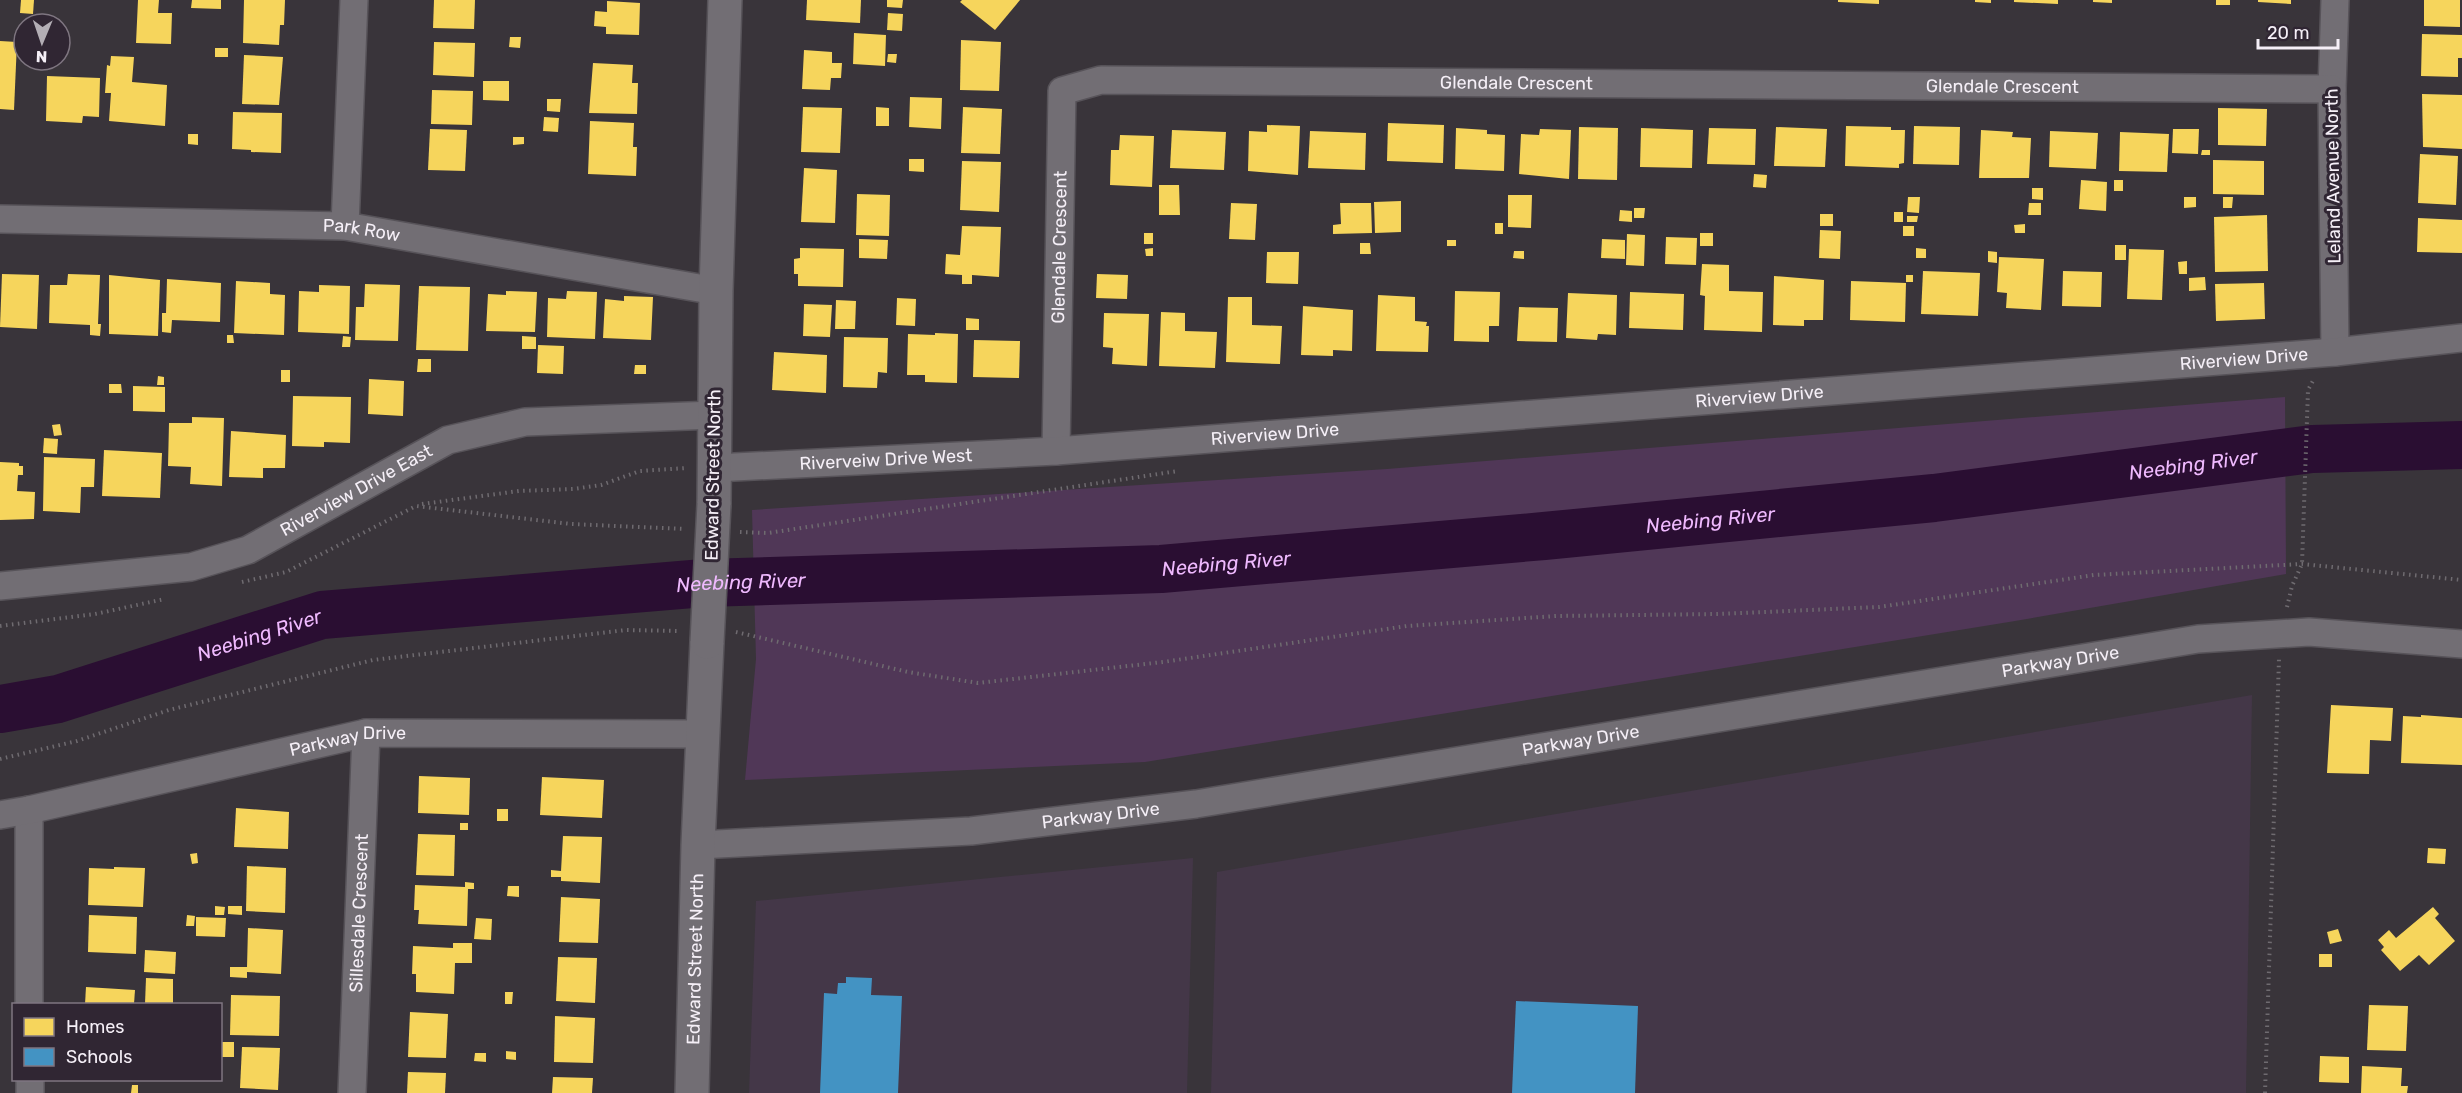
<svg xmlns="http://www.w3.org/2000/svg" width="2462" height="1093" font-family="Rubik,sans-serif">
  <rect width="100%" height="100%" fill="#39343a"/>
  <g fill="#443748">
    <path d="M2252,695l-6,398h-1035l6,-221z"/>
    <path d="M1193,858l-6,235h-438l7,-192z"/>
  </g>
  <path fill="#503757" d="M2285,397l1,177 -271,47 -870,141 -400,18 11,-121 -4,-149 635,-41z"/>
  <g fill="#f6d55c">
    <path d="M21,0h13l-1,14 -13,-1z"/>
    <path d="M138,0h21l-1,13h14l-1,31 -35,-1z"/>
    <path d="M192,0h29v9l-30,-1z"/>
    <path d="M244,0h41l-1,25h-4l-1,20 -36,-2z"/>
    <path d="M434,0h41l-1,29 -41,-1z"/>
    <path d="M807,0h54l-1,23 -54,-3z"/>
    <path d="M887,0h16l-1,8 -15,-1z"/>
    <path d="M962,0h58l-25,30 -35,-28z"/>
    <path d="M1838,0h41v4l-41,-2z"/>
    <path d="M1975,0h16v3l-16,-1z"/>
    <path d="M2014,0h44v4l-44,-2z"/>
    <path d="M2093,0h19v3l-19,-1z"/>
    <rect x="2216" y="0" width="14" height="5"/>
    <path d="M2258,0h33v4l-33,-2z"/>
    <path d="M2424,0h36v27l-36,-1z"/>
    <path d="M607,1l33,2 -1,32 -33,-1v-7l-12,-1 1,-15 12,1z"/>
    <path d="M888,13l15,1 -1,17 -15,-1z"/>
    <path d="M854,33l32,2 -1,31 -32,-2z"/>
    <path d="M2422,34l40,1v23h-4v19l-37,-1z"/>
    <path d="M510,37h11l-1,11 -11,-1z"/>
    <path d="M961,40l40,2 -2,49 -39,-1z"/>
    <path d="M0,41l17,1 -3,68 -14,-1z"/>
    <path d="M434,42l41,1 -1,34 -41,-2z"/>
    <rect x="215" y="48" width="13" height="9"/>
    <path d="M804,50l28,2v11h10l-1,15h-10l-1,12 -28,-1z"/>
    <path d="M888,54h9l-1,9 -9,-1z"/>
    <path d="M244,55l39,2 -4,48 -37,-1z"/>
    <path d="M111,56l23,1 -2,25 35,3 -2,41 -56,-5 2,-28h-6l2,-28 3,1z"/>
    <path d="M593,63l40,2 -1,18h6l-1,31 -48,-1z"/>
    <path d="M47,76l53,2 -1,39 -16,-1 -1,7 -36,-2z"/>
    <path d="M483,81h26v20l-26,-1z"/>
    <path d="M432,90l41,1 -1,34 -41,-1z"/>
    <path d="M2422,94l40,1v54l-39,-2z"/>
    <path d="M910,97l32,1 -1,31 -32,-2z"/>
    <path d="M547,99h14l-1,13 -13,-1z"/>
    <path d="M803,107l39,1 -2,45 -39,-1z"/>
    <path d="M876,107l13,1v18h-13z"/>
    <path d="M963,107l39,2 -2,45 -39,-1z"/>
    <path d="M2218,108l49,1 -1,37 -48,-1z"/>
    <path d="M233,112l49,1 -1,40 -30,-1v-2l-19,-1z"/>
    <path d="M544,117l15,1 -1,14 -15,-1z"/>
    <path d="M590,121l44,2 -1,24h4l-1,29 -48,-2z"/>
    <path d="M1388,123l56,2 -1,38 -56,-2z"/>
    <path d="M1267,125l33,1 -2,49 -50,-4 1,-40 18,1z"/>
    <path d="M1846,126l45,1v3h14l-1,33 -5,1v4l-54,-2z"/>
    <path d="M1914,126l46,1 -1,38 -46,-1z"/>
    <path d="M1579,127l39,1 -1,52 -39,-1z"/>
    <path d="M1776,127l51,2 -2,38 -51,-1z"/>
    <path d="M1456,128l31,2v4l18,1 -1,36 -49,-2z"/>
    <path d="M1641,128l52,2 -1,38 -52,-1z"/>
    <path d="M1709,128l47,1 -1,36 -48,-1z"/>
    <path d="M430,129l37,1 -2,41 -37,-1z"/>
    <path d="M1540,129l31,1 -2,49 -50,-5 2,-40 18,1z"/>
    <path d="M2173,129h26l-1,25 -26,-1z"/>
    <path d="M1172,130l54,2 -2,38 -54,-2z"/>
    <path d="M1981,130l32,2 -1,5 19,1 -2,40h-50z"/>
    <path d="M1310,131l56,2 -1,37 -57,-2z"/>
    <path d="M2050,131l48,2 -2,36 -47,-2z"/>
    <path d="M2120,132l49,2 -2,38 -48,-1z"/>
    <path d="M188,134h10v11l-10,-1z"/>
    <path d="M1120,135l34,1 -2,51 -42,-2 1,-35h8z"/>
    <path d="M513,137h11v7l-11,1z"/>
    <path d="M2202,150h8v5h-9z"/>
    <path d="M2420,154l38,2 -2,49 -38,-2z"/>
    <path d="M909,159h15v13l-15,-1z"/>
    <path d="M2213,160l51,1v34l-51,-1z"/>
    <path d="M962,161l39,1 -2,50 -39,-2z"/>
    <path d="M804,168l33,2 -2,53 -34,-1z"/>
    <path d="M1754,174l13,1 -1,13 -13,-1z"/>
    <path d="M2081,180l26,2 -1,29 -27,-2z"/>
    <rect x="2114" y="180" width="9" height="11"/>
    <path d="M1159,185h20l1,30h-21z"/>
    <path d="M2032,188h11v12l-11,-1z"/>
    <path d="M857,194l33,1 -1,41 -33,-1z"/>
    <path d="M1508,195h24l-1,33 -23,-1z"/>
    <path d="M1908,197h12l-1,16 -12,-1z"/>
    <path d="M2184,197h12v10l-12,1z"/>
    <path d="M2223,197h10l-1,11h-9z"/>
    <path d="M1401,201v31l-26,1 -1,-31z"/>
    <path d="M1231,203l26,1 -2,36 -26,-1z"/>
    <path d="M1340,203h31l1,30 -39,1v-9l8,-1z"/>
    <path d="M2029,203h12v12h-13z"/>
    <path d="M1634,208h11l-1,10h-10z"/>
    <path d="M1620,210l12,1v11l-13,-1z"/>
    <rect x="1894" y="212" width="9" height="10"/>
    <rect x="1820" y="214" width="13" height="12"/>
    <path d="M2267,215l1,56 -53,1 -1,-55z"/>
    <path d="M1907,216h11l-1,6h-10z"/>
    <path d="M2418,218l44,2v33l-45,-1z"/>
    <rect x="1495" y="223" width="8" height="11"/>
    <path d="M2025,224v9h-10l-1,-8z"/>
    <path d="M962,226l39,1 -2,50 -27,-2v9h-10v-9l-17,-1 1,-20 14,1z"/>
    <rect x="1903" y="226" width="11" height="10"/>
    <path d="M1820,230l21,1 -1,28 -21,-1z"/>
    <rect x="1144" y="233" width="9" height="11"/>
    <rect x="1700" y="233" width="13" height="13"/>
    <path d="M1627,234l18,1 -1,31 -18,-1z"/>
    <path d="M1666,237l31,1 -1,27 -31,-1z"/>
    <path d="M859,239l29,1 -1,19 -28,-1z"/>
    <path d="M1602,239l23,1v19l-24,-1z"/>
    <rect x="1447" y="240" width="9" height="6"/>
    <path d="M1360,243h10l1,11h-11z"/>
    <rect x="2115" y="245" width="11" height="15"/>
    <path d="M800,248l44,1 -1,38 -45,-1v-12h-4v-15l6,-1z"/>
    <path d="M1153,248v8h-7l-1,-7z"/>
    <path d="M1916,248l10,1v9h-10z"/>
    <path d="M2129,249l35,1 -2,50 -35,-1z"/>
    <path d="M1514,251h10v8l-11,-1z"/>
    <path d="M1988,251l9,1v11l-9,-1z"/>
    <path d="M1267,252h32l-1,32 -32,-1z"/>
    <path d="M1999,257l45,2 -3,51 -35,-2 1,-15 -10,-1z"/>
    <path d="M2187,261v13h-8l-1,-12z"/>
    <path d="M1702,264l27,1v26l34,1 -1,40 -58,-2 1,-34 -5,-1z"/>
    <path d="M1923,271l57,2 -2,43 -57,-2z"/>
    <path d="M2063,271l39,1 -1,35 -39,-1z"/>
    <path d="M2,274l37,1 -2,54 -37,-2z"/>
    <path d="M68,274l32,1 -2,49h3l-1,12 -10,-1v-10l-41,-2 1,-38h17z"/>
    <path d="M1097,274l31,1 -1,24 -31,-1z"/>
    <path d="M109,275l51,5 -2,56 -49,-2z"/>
    <rect x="1906" y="275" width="7" height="7"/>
    <path d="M1774,276l50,4 -1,40h-19v6l-31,-1z"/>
    <path d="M2205,277l1,13 -17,1v-13z"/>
    <path d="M167,279l54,4 -1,39 -48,-2 -1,13 -9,-1v-19h4z"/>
    <path d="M236,281l34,2v11l15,1 -1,40 -50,-2z"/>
    <path d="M1851,281l55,2 -1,39 -55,-2z"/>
    <path d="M2264,283l1,36 -49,2 -1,-37z"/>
    <path d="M365,284l35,1 -2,56 -43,-1 1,-33h8z"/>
    <path d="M319,285l31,1 -1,48 -51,-2 1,-41 20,1z"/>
    <path d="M419,286l51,1 -2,64 -52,-1z"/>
    <path d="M506,291l31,1 -2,40 -49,-1 2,-37 18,1z"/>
    <path d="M567,291l30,1 -2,47 -48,-2 1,-39 18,1z"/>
    <path d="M1455,291l45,1 -1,34h-10v16l-35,-1z"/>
    <path d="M1630,292l54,2 -1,36 -54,-2z"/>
    <path d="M1568,293l49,2 -1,40 -18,-1 -1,6 -31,-2z"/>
    <path d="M1378,295l37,2v24l12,1 -1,4h3l-1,26 -52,-1z"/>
    <path d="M624,296l29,1 -2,43 -48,-2 2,-39 19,2z"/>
    <path d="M1228,297h24v28l30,1 -2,38 -54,-2z"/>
    <path d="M897,298l19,1 -1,27 -19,-1z"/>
    <path d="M836,300l20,1 -1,28h-20z"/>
    <path d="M804,304l28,1 -2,32 -27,-1z"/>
    <path d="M1303,306l50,4 -1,41 -19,-1v6l-32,-1z"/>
    <path d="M1519,307l39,1 -1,34 -40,-1z"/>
    <path d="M1161,312l24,1v18l32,1 -2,36 -56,-2z"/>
    <path d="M1104,313l45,1 -2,52 -35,-2 1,-16 -10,-1z"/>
    <path d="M966,318l13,1v11h-13z"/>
    <path d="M935,333l23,1 -1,49 -32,-1v-7h-18l1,-41 27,1z"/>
    <path d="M227,335h6l1,8h-7z"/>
    <path d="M343,336l8,1 -1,10h-8z"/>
    <path d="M522,336l14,1v12h-14z"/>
    <path d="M844,337l44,1 -1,35 -9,-1 -1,16 -34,-1z"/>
    <path d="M974,340l46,1 -1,37 -46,-1z"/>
    <path d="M538,345l26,1 -1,28 -26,-1z"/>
    <path d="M774,352l53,3 -1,38 -54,-3z"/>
    <path d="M418,359h13v13h-14z"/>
    <path d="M635,365h11v9h-12z"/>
    <rect x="281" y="370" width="9" height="12"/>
    <path d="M158,376l6,1v8h-7z"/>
    <path d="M369,379l35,2 -1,35 -35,-2z"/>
    <path d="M109,384h12l1,9h-13z"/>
    <path d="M133,386l32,1v25l-32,-1z"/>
    <path d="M293,396l58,1 -1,46 -26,-1v5l-32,-1z"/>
    <path d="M192,417l32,1 -2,68 -32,-2 1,-17 -23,-1 1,-43h23z"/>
    <path d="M60,424l2,11 -8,1 -2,-11z"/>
    <path d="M231,431l55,4 -1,33h-22v10l-34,-1z"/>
    <path d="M44,438l14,1 -1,15 -14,-1z"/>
    <path d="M104,450l58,3 -2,45 -58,-2z"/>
    <path d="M44,457l51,2 -1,28h-13l-1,26 -37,-2z"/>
    <path d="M0,462l19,1v3h4v9h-5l-1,16 18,1 -1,27 -34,1z"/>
    <path d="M2331,705l62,3 -2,33 -21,-1 -1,34 -42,-1z"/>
    <path d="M2421,715l41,3v47l-61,-2 2,-47 18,1z"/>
    <path d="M419,776l51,2 -1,37 -51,-2z"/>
    <path d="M542,777l62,3 -2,38 -62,-3z"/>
    <path d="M236,808l53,4 -1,37 -54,-2z"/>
    <rect x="497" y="809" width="11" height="12"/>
    <rect x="460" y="823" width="8" height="7"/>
    <path d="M418,834l37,1 -1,41 -38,-1z"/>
    <path d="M563,836l39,1 -2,46 -39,-2v-4h-10v-7l10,1z"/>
    <path d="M2428,848l18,1 -1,15 -18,-1z"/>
    <path d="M197,853l1,10 -6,1 -2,-10z"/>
    <path d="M247,866l39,2 -1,45 -39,-2z"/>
    <path d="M114,867l31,1 -2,39 -55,-2 1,-37 25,1z"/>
    <path d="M465,882l9,1v6h-6l-1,37 -49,-2 1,-14h-5l1,-25 50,2z"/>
    <path d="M508,886h11v11l-12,-1z"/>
    <path d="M561,897l39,2 -2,44 -39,-1z"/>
    <path d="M215,906l10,1 -1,8h-9z"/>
    <path d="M228,906h14v9l-14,-1z"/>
    <path d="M2433,907l6,7 -4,4 20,23 -26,24 -10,-10 -19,16 -19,-21 3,-3 -6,-7 11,-10 7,8z"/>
    <path d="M89,915l48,2 -1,37 -48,-2z"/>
    <path d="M187,915l8,1 -1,10h-8z"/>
    <path d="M196,917l30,1 -1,19 -29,-1z"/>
    <path d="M476,918l16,1 -1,21 -17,-1z"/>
    <path d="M248,928l35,2 -2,44 -34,-2v6l-17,-1v-10h17z"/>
    <path d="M2338,929l4,12 -12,3 -3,-12z"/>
    <path d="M453,943h19v20h-17l-1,31 -38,-2v-18h-4l1,-28 40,2z"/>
    <path d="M145,950l31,2 -1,22 -31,-2z"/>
    <rect x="2319" y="954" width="13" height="13"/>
    <path d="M558,957l39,1 -2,45 -39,-2z"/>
    <path d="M146,978l27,1v25h-28z"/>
    <path d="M86,987l49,3 -1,14h-49z"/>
    <path d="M505,992h8l-1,12h-7z"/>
    <path d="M231,995l49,1 -1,40 -49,-1z"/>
    <path d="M2369,1005l39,1 -2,45 -39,-1z"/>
    <path d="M410,1012l38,2 -2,44 -38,-1z"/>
    <path d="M555,1016l40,2 -2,45 -39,-1z"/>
    <rect x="221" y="1042" width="13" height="15"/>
    <path d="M242,1047l38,1 -2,42 -38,-2z"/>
    <path d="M506,1051l10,1v8l-10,-1z"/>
    <path d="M475,1053h11v9l-12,-1z"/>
    <path d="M2320,1056l29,1v26l-30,-1z"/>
    <path d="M2362,1066l40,2 -1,18h7l-1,7h-46z"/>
    <path d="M408,1072l38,1 -1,20h-38z"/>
    <path d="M553,1077l40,1 -1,15h-40z"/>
    <path d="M132,1085h6v8h-7z"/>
  </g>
  <g fill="#4393c3">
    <path d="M846,977l26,1 -1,17 31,1 -4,97h-78l4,-100 13,1 1,-11h8z"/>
    <path d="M1516,1001l122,5 -3,87h-123z"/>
  </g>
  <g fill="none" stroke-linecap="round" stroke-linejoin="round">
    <path stroke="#2a0e32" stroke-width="48" id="s1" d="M0,709l58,-10 264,-84 382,-32 457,-14 383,-33 390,-38 378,-49 150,-4"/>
    <g stroke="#575359" stroke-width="30">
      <g id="street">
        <path id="s2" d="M0,219l345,7 371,65"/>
        <path d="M345,226l9,-226"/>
        <path d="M2335,352l-3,-263 3,-89"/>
        <path id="s3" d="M1056,451l6,-360 39,-11 1231,9"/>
        <path id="s4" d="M715,468l341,-17 1279,-99 127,-14"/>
        <path id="s5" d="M0,586l191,-19 57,-17 200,-110 77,-18 190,-7"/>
        <path d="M29,810v194"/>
        <path id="s6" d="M0,815l29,-5 337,-77 336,1"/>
        <path id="s7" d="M698,845l273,-14 225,-27 1002,-165 111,-7 153,12"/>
        <path d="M30,1080v13"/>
        <path id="s8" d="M352,1093l14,-360"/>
      </g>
    </g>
    <g stroke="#575359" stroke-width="36">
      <g id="secondary">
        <path d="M714,504l2,-213 9,-291"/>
        <path id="s9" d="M692,1093l6,-248 9,-203"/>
      </g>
    </g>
    <g stroke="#6f6b70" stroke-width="4" stroke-dasharray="1.5 4.5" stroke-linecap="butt">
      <path d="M422,504l97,-13 54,-2 28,-4 39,-14 47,-3"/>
      <path d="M740,532l28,1 410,-62"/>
      <path d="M242,582l44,-10 130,-66 155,18 114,5"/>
      <path d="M2287,607l5,-21 10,-22 6,-174 6,-11"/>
      <path d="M0,626l95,-12 70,-15"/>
      <path d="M736,632l172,40 70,11 185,-21 244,-36 149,-10 162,-2 161,-7 215,-32 208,-11 160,16"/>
      <path d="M0,759l77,-18 92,-31 204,-50 253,-30 54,1"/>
      <path d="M2265,1093l14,-434"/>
    </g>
    <use href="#street" stroke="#726e74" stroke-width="27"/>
    <use href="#secondary" stroke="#726e74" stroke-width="33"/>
    <g stroke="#575359" stroke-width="36" stroke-linecap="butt">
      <path id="secondary-bridge" d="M707,642l7,-138"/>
    </g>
    <use href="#secondary-bridge" stroke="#726e74" stroke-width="33"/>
  </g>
  <g text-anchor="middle" stroke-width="6" stroke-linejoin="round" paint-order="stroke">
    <g font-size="18" fill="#f5eff7" stroke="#302633">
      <text dy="6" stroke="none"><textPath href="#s3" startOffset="816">Glendale Crescent</textPath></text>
      <text dy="6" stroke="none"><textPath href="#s3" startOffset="1302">Glendale Crescent</textPath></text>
      <text transform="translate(2333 176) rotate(-91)" y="6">Leland Avenue North</text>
      <text dy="6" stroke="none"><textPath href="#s2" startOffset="362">Park Row</textPath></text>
      <text dy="6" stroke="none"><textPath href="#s3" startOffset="204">Glendale Crescent</textPath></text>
      <text dy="6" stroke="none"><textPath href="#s4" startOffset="1533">Riverview Drive</textPath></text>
      <text dy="6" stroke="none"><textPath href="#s4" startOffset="1047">Riverview Drive</textPath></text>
      <text dy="6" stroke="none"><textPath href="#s4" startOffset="561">Riverview Drive</textPath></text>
      <text dy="6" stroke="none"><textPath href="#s4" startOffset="171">Riverveiw Drive West</textPath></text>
      <text transform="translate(713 475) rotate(-89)" y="6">Edward Street North</text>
      <text dy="6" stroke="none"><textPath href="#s5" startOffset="375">Riverview Drive East</textPath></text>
      <text dy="6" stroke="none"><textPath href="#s7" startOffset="1376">Parkway Drive</textPath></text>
      <text dy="6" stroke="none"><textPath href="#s7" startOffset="890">Parkway Drive</textPath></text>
      <text dy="6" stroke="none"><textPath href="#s6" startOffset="356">Parkway Drive</textPath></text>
      <text dy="6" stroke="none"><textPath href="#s7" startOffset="404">Parkway Drive</textPath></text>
      <text dy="6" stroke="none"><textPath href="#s8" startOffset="180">Sillesdale Crescent</textPath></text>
      <text dy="6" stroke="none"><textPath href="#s9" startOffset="134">Edward Street North</textPath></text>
    </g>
    <g font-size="20" font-style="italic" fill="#efb9fe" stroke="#302633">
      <text dy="7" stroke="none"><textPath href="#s1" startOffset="2214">Neebing River</textPath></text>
      <text dy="7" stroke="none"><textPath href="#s1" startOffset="1728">Neebing River</textPath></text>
      <text dy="7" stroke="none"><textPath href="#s1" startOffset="1242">Neebing River</textPath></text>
      <text dy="7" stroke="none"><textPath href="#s1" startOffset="756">Neebing River</textPath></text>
      <text dy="7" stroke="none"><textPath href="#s1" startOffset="270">Neebing River</textPath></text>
    </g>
  </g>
  <rect x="12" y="1003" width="210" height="78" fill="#302633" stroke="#7f7681" stroke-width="1.5"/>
  <rect x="24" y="1018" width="30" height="18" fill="#f6d55c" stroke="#7f7681" stroke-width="1.5"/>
  <text x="66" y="1033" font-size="18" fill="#f5eff7">Homes</text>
  <rect x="24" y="1048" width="30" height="18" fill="#4393c3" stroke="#7f7681" stroke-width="1.5"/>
  <text x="66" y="1063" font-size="18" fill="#f5eff7">Schools</text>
  <g transform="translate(42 42) rotate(182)"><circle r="28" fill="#302633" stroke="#7f7681" stroke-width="1.5"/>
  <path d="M0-4.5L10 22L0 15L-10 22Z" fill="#b3aeb5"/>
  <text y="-9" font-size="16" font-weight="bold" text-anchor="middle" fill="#f5eff7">N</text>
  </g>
  <path d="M2258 39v9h80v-9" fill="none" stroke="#f5eff7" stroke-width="3"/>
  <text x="2267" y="39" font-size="18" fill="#f5eff7" stroke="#302633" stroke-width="4.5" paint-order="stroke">20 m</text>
</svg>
